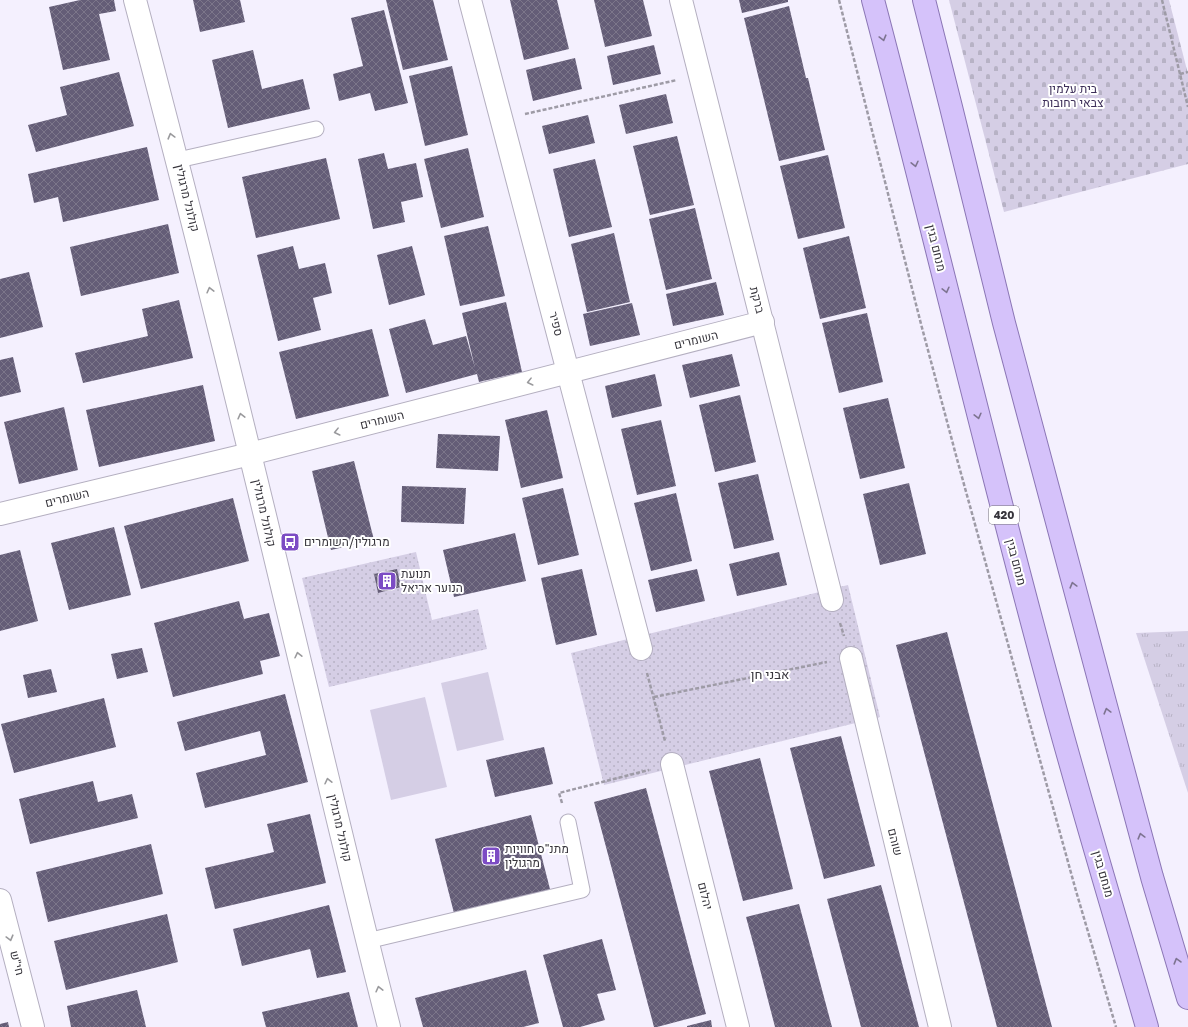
<svg xmlns="http://www.w3.org/2000/svg" width="1188" height="1027" font-family="'Golos Text',Heebo,sans-serif">
  <defs>
    <pattern id="grass-tufts" width="24" height="20" patternUnits="userSpaceOnUse"><rect width="24" height="20" fill="#d5cee5"/><path d="M3 7l-1-3M5 7V3M7 7l1-3M15 17l-1-3M17 17v-4M19 17l1-3" fill="none" stroke="#b7b2c5"/></pattern>
    <pattern id="cemetery-stones" width="16" height="16" patternUnits="userSpaceOnUse"><rect width="16" height="16" fill="#d5cee5"/><path d="M2 7V4a2 2 0 0 1 4 0v3zM10 15v-3a2 2 0 0 1 4 0v3z" fill="#b7b2c5"/></pattern>
    <pattern id="park-dots" width="8" height="8" patternUnits="userSpaceOnUse"><rect width="8" height="8" fill="#d5cee5"/><path d="M2 2h.1M6 6h.1" fill="none" stroke="#b7b2c5" stroke-width="1.8" stroke-linecap="round"/></pattern>
    <pattern id="building-cross-hatch" width="8" height="8" patternUnits="userSpaceOnUse"><rect width="8" height="8" fill="#645d77"/><path d="M0 0l8 8M0 8l8-8" fill="none" stroke="#7c768a"/></pattern>
  </defs>
  <rect width="100%" height="100%" fill="#f4f0fe"/>
  <path fill="url(#grass-tufts)" d="M1188,631v162l-52,-160z"/>
  <path fill="url(#cemetery-stones)" d="M949,0h220l19,74v90l-184,48z"/>
  <g fill="url(#park-dots)">
    <path d="M416,552l16,68 46,-11 9,40 -158,38 -27,-109z"/>
    <path d="M848,585l32,132 -276,68 -33,-132z"/>
  </g>
  <g fill="#d5cee5">
    <path d="M488,672l16,68 -47,11 -16,-68z"/>
    <path d="M425,697l22,90 -56,13 -21,-90z"/>
  </g>
  <g fill="url(#building-cross-hatch)">
    <path d="M80,0h34l2,11 -17,3 11,46 -47,10 -14,-63z"/>
    <path d="M193,0h47l5,22 -45,10z"/>
    <path d="M386,0h47l15,60 -45,10z"/>
    <path d="M510,0h47l12,49 -45,11z"/>
    <path d="M594,0h49l9,36 -47,11z"/>
    <path d="M739,0h49v2l-46,11z"/>
    <path d="M789,6l17,72h2l17,72 -46,11 -35,-143z"/>
    <path d="M384,10l24,93 -33,8 -5,-18 -31,8 -6,-27 30,-8 -12,-48z"/>
    <path d="M654,45l7,29 -48,11 -6,-29z"/>
    <path d="M253,50l9,39 41,-10 7,30 -82,19 -16,-68z"/>
    <path d="M575,58l7,31 -49,12 -7,-31z"/>
    <path d="M452,66l16,69 -43,11 -16,-70z"/>
    <path d="M119,72l15,54 -98,26 -8,-27 39,-10 -7,-28z"/>
    <path d="M666,94l7,29 -47,11 -7,-29z"/>
    <path d="M588,115l7,28 -46,11 -7,-28z"/>
    <path d="M677,136l17,69 -44,10 -17,-69z"/>
    <path d="M147,147l12,53 -96,22 -5,-25 -24,6 -6,-29z"/>
    <path d="M468,148l16,69 -43,11 -17,-69z"/>
    <path d="M384,153l4,16 28,-6 7,34 -22,5 4,20 -32,7 -15,-70z"/>
    <path d="M828,155l17,73 -47,11 -18,-73z"/>
    <path d="M326,158l14,61 -84,19 -14,-61z"/>
    <path d="M595,159l17,68 -43,10 -16,-68z"/>
    <path d="M695,208l17,71 -46,11 -17,-71z"/>
    <path d="M168,224l11,49 -98,23 -11,-49z"/>
    <path d="M488,226l17,70 -45,10 -16,-70z"/>
    <path d="M614,233l16,69 -43,10 -16,-68z"/>
    <path d="M849,236l17,72 -46,11 -17,-71z"/>
    <path d="M293,246l6,23 26,-6 7,30 -19,5 8,32 -43,11 -21,-86z"/>
    <path d="M412,246l13,49 -36,10 -12,-50z"/>
    <path d="M29,272l14,55 -43,11v-59z"/>
    <path d="M716,282l8,33 -51,11 -7,-32z"/>
    <path d="M179,300l14,58 -110,25 -8,-30 73,-17 -6,-27z"/>
    <path d="M506,302l16,70 -43,10 -2,-8 -71,19 -17,-64 36,-10 8,26 33,-9 9,32 -13,-55z"/>
    <path d="M632,303l8,32 -50,11 -7,-32z"/>
    <path d="M867,313l16,69 -44,11 -17,-70z"/>
    <path d="M372,329l17,67 -93,23 -17,-67z"/>
    <path d="M732,354l8,32 -50,12 -8,-33z"/>
    <path d="M13,357l8,35 -21,5v-37z"/>
    <path d="M655,374l7,32 -50,12 -7,-32z"/>
    <path d="M203,385l12,56 -116,26 -13,-57z"/>
    <path d="M740,395l16,67 -41,10 -16,-67z"/>
    <path d="M888,398l17,70 -45,11 -17,-71z"/>
    <path d="M64,407l14,63 -59,14 -15,-62z"/>
    <path d="M547,410l16,68 -42,10 -16,-68z"/>
    <path d="M661,420l15,66 -39,9 -16,-66z"/>
    <path d="M438,434l62,2 -2,35 -62,-3z"/>
    <path d="M354,461l20,79 -43,10 -19,-79z"/>
    <path d="M758,474l16,66 -40,9 -16,-66z"/>
    <path d="M909,483l17,71 -46,11 -17,-71z"/>
    <path d="M402,486l64,2 -2,36 -63,-2z"/>
    <path d="M563,488l16,67 -41,10 -16,-67z"/>
    <path d="M676,493l16,68 -41,10 -17,-68z"/>
    <path d="M233,498l16,63 -108,28 -17,-63z"/>
    <path d="M114,527l17,68 -62,15 -18,-67z"/>
    <path d="M515,533l11,48 -72,16 -11,-47z"/>
    <path d="M20,550l18,71 -38,10v-76z"/>
    <path d="M779,552l8,33 -50,11 -8,-32z"/>
    <path d="M397,569l4,18 -23,6 -4,-19z"/>
    <path d="M582,569l15,66 -41,10 -15,-67z"/>
    <path d="M697,569l8,32 -49,11 -8,-32z"/>
    <path d="M239,601l5,18 25,-6 11,43 -20,5 3,13 -90,23 -19,-74z"/>
    <path d="M947,632l105,395h-55l-74,-279 -27,-103z"/>
    <path d="M142,648l6,24 -31,7 -6,-25z"/>
    <path d="M51,669l6,23 -29,6 -5,-23z"/>
    <path d="M285,694l23,88 -103,26 -9,-35 70,-18 -6,-24 -75,20 -8,-29z"/>
    <path d="M104,698l12,49 -102,26 -13,-49z"/>
    <path d="M841,736l34,130 -51,13 -34,-131z"/>
    <path d="M544,747l9,37 -58,13 -9,-37z"/>
    <path d="M760,758l33,131 -50,12 -34,-130z"/>
    <path d="M93,781l5,21 34,-8 6,24 -108,26 -11,-45z"/>
    <path d="M646,788l60,226 -49,13h-3l-60,-225z"/>
    <path d="M310,814l16,69 -111,26 -10,-41 69,-16 -7,-28z"/>
    <path d="M531,815l20,78 -96,24 -20,-78z"/>
    <path d="M151,844l12,50 -115,28 -12,-50z"/>
    <path d="M881,885l8,29 30,113h-58l-34,-128z"/>
    <path d="M799,904l33,123h-57l-20,-77 -9,-33z"/>
    <path d="M329,905l17,67 -29,6 -7,-29 -68,17 -9,-37z"/>
    <path d="M167,914l11,48 -112,28 -12,-49z"/>
    <path d="M602,939l14,51 -19,4 8,26 -25,7h-17l-20,-72z"/>
    <path d="M526,970l13,53 -16,4h-100l-8,-29z"/>
    <path d="M137,990l9,37h-75l-4,-21z"/>
    <path d="M349,992l9,35h-92l-4,-15z"/>
    <path d="M711,1020l1,7h-25v-1z"/>
    <path d="M8,1022l1,5h-9v-3z"/>
  </g>
  <g fill="none" stroke-linecap="round" stroke-linejoin="round">
    <g stroke="#b4afc0" stroke-width="17">
      <g id="service">
        <path d="M178,160l138,-31"/>
        <path d="M367,941l215,-51 -14,-68"/>
      </g>
    </g>
    <g stroke="#b4afc0" stroke-width="24">
      <g id="minor">
        <path d="M135,0c40,151 78,302 115,454 47,191 90,382 139,573"/>
        <path d="M470,0l171,649"/>
        <path d="M681,0l151,600"/>
        <path d="M0,514l250,-60 513,-132"/>
        <path d="M851,658l89,369"/>
        <path d="M672,764l66,263"/>
        <path d="M0,900l33,127"/>
      </g>
    </g>
    <g stroke="#8b76b5" stroke-width="24">
      <g id="primary">
        <path d="M873,0c61,231 115,463 178,693 30,112 64,223 96,334"/>
        <path d="M924,0l27,107 53,216 102,383 46,171 36,121"/>
      </g>
    </g>
    <g stroke="#9e9ba6" stroke-width="2.5" stroke-dasharray="4 2" stroke-linecap="butt">
      <path d="M839,0l82,324 36,135 119,432 40,136"/>
      <path d="M1162,0l26,107"/>
      <path d="M1180,74l8,-2"/>
      <path d="M525,114l152,-34"/>
      <path d="M840,623l4,13"/>
      <path d="M647,673l18,68"/>
      <path d="M654,697l173,-35"/>
      <path d="M562,803l-3,-10 90,-23"/>
    </g>
    <use href="#service" stroke="#fff" stroke-width="15"/>
    <use href="#minor" stroke="#fff" stroke-width="22"/>
    <use href="#primary" stroke="#d5c2fa" stroke-width="22"/>
  </g>
  <defs><path id="oneway-chevron" d="M-2-3.5L2.5 0L-2 3.5" fill="none" stroke-width="1.6" stroke-linecap="round" stroke-linejoin="round"/></defs>
  <g stroke="#7e7491">
    <use href="#oneway-chevron" transform="translate(883 38) rotate(75)"/>
    <use href="#oneway-chevron" transform="translate(915 164) rotate(77)"/>
    <use href="#oneway-chevron" transform="translate(946 290) rotate(76)"/>
    <use href="#oneway-chevron" transform="translate(978 416) rotate(76)"/>
    <use href="#oneway-chevron" transform="translate(1073 585) rotate(-105)"/>
    <use href="#oneway-chevron" transform="translate(1107 711) rotate(-105)"/>
    <use href="#oneway-chevron" transform="translate(1141 836) rotate(-105)"/>
    <use href="#oneway-chevron" transform="translate(1177 961) rotate(-106)"/>
  </g>
  <g stroke="#9a9a9d">
    <use href="#oneway-chevron" transform="translate(171 136) rotate(-105)"/>
    <use href="#oneway-chevron" transform="translate(210 290) rotate(-104)"/>
    <use href="#oneway-chevron" transform="translate(530 382) rotate(166)"/>
    <use href="#oneway-chevron" transform="translate(241 416) rotate(-104)"/>
    <use href="#oneway-chevron" transform="translate(337 432) rotate(166)"/>
    <use href="#oneway-chevron" transform="translate(298 655) rotate(-103)"/>
    <use href="#oneway-chevron" transform="translate(328 781) rotate(-103)"/>
    <use href="#oneway-chevron" transform="translate(10 938) rotate(75)"/>
    <use href="#oneway-chevron" transform="translate(379 989) rotate(-104)"/>
  </g>
  <defs>
    <g id="bus-square" transform="scale(1)"><rect x="-9" y="-9" width="18" height="18" rx="4" fill="#7c4cc4" stroke="#fff"/><path d="M-5-6H5V4H4V6H2V4H-2V6H-4V4H-5ZM-3.5-4V0h7V-4ZM-3.5 1.2v1.5H-2V1.2ZM2 1.2v1.5H3.5V1.2Z" fill="#fff"/></g>
    <g id="building-square" transform="scale(1)"><rect x="-9" y="-9" width="18" height="18" rx="4" fill="#7c4cc4" stroke="#fff"/><path d="M-4-6H4V6H1V3H-1V6H-4ZM-2.5-4.3h1.7v1.8h-1.7ZM.8-4.3h1.7v1.8H.8ZM-2.5-1h1.7V.8h-1.7ZM.8-1h1.7V.8H.8Z" fill="#fff"/></g>
  </defs>
  <g fill-rule="evenodd">
    <use href="#bus-square" x="290" y="542"/>
    <use href="#building-square" x="387" y="581"/>
    <use href="#building-square" x="491" y="856"/>
  </g>
  <g text-anchor="middle" stroke-width="4" stroke-linejoin="round" paint-order="stroke">
    <rect fill="#fff" stroke="#727176" stroke-width="1" x="989" y="506" width="30" height="18" rx="3"/>
    <g font-size="11" font-weight="bold" fill="#36343b">
      <text x="1004" y="519">420</text>
    </g>
    <g font-size="12" fill="#3c2e58" stroke="#fff">
      <text x="1073" y="93">בית עלמין<tspan x="1073" dy="14">צבאי רחובות</tspan></text>
    </g>
    <g font-size="12" fill="#36343b" stroke="#fff">
      <text transform="translate(187 198) rotate(76)" y="4">קולונל מרגולין</text>
      <text transform="translate(936 248) rotate(76)" y="4">מנחם בגין</text>
      <text transform="translate(757 300) rotate(76)" y="4">ברקת</text>
      <text transform="translate(556 324) rotate(75)" y="4">ספיר</text>
      <text transform="translate(696 340) rotate(-14)" y="4">השומרים</text>
      <text transform="translate(382 420) rotate(-14)" y="4">השומרים</text>
      <text transform="translate(67 498) rotate(-14)" y="4">השומרים</text>
      <text transform="translate(264 513) rotate(77)" y="4">קולונל מרגולין</text>
      <text transform="translate(1016 562) rotate(75)" y="4">מנחם בגין</text>
      <text transform="translate(340 828) rotate(77)" y="4">קולונל מרגולין</text>
      <text transform="translate(895 842) rotate(76)" y="4">שוהם</text>
      <text transform="translate(1103 874) rotate(74)" y="4">מנחם בגין</text>
      <text transform="translate(705 896) rotate(76)" y="4">יהלום</text>
      <text transform="translate(17 963) rotate(75)" y="4">חי"ש</text>
    </g>
    <g font-size="12" fill="#36343b" stroke="#fff" text-anchor="start">
      <text x="304" y="546">מרגולין/השומרים</text>
      <text x="401" y="578">תנועת<tspan x="401" dy="14">הנוער אריאל</tspan></text>
      <text x="505" y="853">מתנ"ס חוויות<tspan x="505" dy="14">מרגולין</tspan></text>
    </g>
    <g font-size="13" fill="#36343b" stroke="#fff">
      <text x="770" y="679">אבני חן</text>
    </g>
  </g>
</svg>
